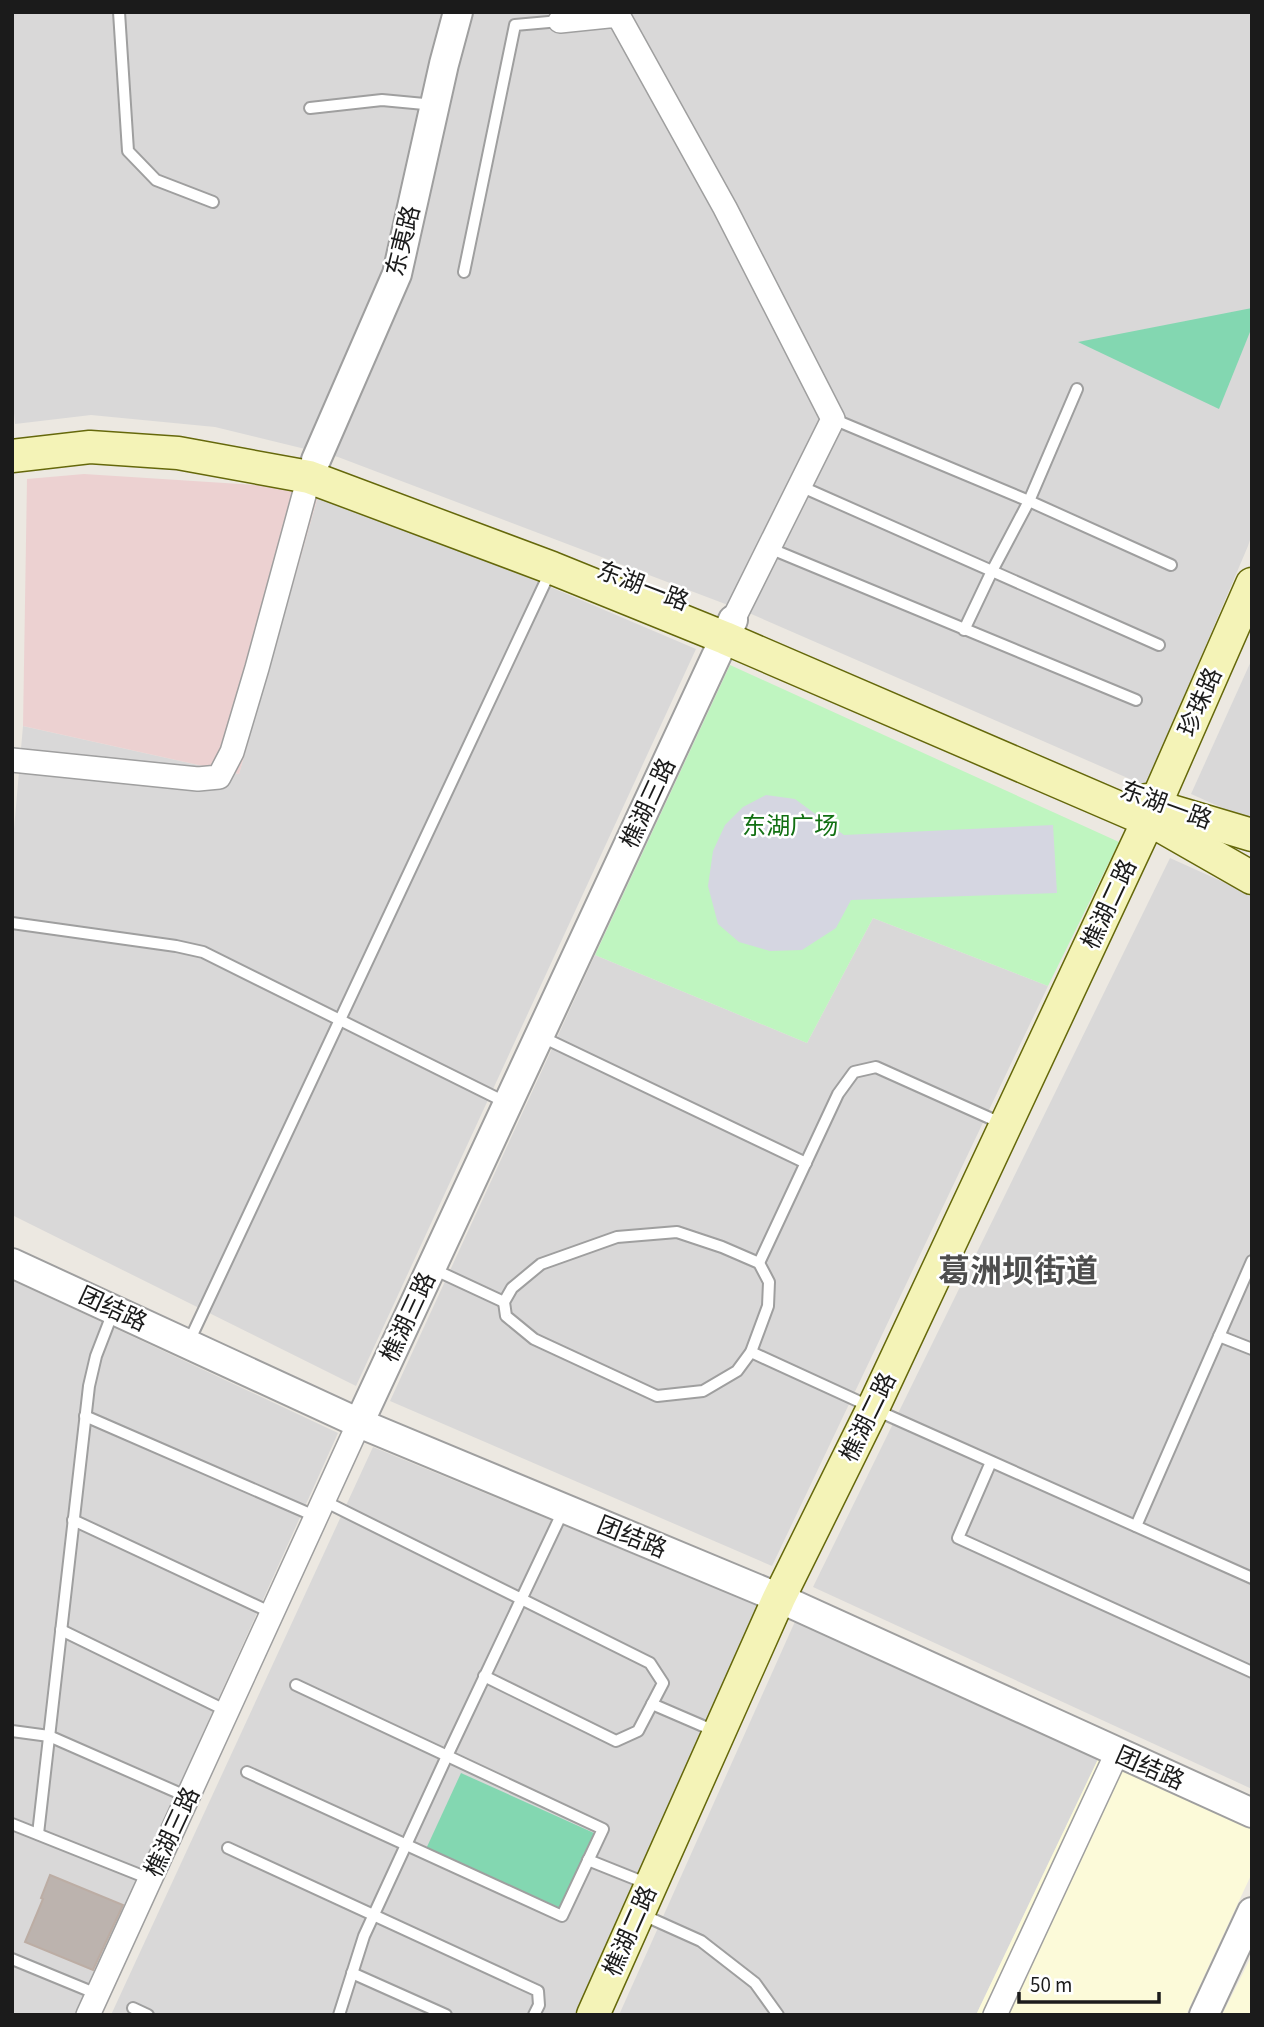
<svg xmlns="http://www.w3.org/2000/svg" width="1264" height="2027" font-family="'Source Sans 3','Noto Sans SC',sans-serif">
  <rect width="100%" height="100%" fill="#ece8e1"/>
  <g fill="#d9d8d8">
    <path d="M12,12h1240v522l-4,12 -102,240 -397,-173 -411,-156 -123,-30 -124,-12 -76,9 -3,-33z"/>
    <path d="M320,489l376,160 -340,737 -344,-171v-363l11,-126 216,48z"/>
    <path d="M1252,659v162l-61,-27z"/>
    <path d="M1170,858l82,37v894l-439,-202z"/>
    <path d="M873,918l175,68 -276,580 -382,-165 205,-446 212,88z"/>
    <path d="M12,1280l326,153 -262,582h-64z"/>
    <path d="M373,1447l386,159 -178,409h-470z"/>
    <path d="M797,1617l303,138 -124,260h-357z"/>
  </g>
  <path fill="#ecd1d1" d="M84,474l236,15 -81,285 -216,-48 4,-247z"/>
  <g fill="#fcfad9">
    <path d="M1100,1755l152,68v50l-66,142h-210z"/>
    <path d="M1252,1955v60h-30z"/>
  </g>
  <path fill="#bff5c0" d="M730,665l389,177 -71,144 -175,-68 -66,125 -212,-88z"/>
  <g fill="#83d7b1">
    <path d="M1252,308v19l-33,82 -141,-67z"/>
    <path d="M461,1773l133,60 -35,76 -133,-60z"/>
  </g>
  <path fill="#d5d6e1" d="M766,795l29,4 49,36 209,-10 4,68 -206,7 -15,28 -34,22 -32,1 -31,-9 -21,-18 -10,-38 5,-35 12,-26 18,-18z"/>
  <path fill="#bcb3ae" stroke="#bcada4" stroke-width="2" d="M50,1875l73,30 -30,65 -68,-28 18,-43 -2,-1z"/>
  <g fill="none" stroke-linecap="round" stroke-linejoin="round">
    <g stroke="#9f9f9f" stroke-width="14">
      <g id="service">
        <path d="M119,12l9,139 28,29 57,22"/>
        <path d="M310,108l72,-8 53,5"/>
        <path d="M464,272l51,-247 45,-4v-2"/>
        <path d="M833,419l196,82 142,64"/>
        <path d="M800,486l359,159"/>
        <path d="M769,548l367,152"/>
        <path d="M964,630l28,-59 37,-70 48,-112"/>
        <path d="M12,923l164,23 27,6 304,151"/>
        <path d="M540,1036l266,127"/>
        <path d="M677,1232l45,15 37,16 10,19 -1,24 -17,46 -14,19 -34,20 -46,5 -123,-57 -28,-23 -2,-14 8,-14 29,-24 76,-27z"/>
        <path d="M759,1263l79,-169 16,-22 22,-5 127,57"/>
        <path d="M433,1269l71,33"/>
        <path d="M193,1333l358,-763"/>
        <path d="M1219,1336l33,13"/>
        <path d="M751,1352l120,55"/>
        <path d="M887,1415l365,163"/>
        <path d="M85,1416l232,101"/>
        <path d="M991,1462l-33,76 294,134"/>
        <path d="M324,1501l326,162 13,20 -25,48 -22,10 -132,-65"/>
        <path d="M73,1520l199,93"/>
        <path d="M1136,1526l116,-265"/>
        <path d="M61,1630l166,81"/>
        <path d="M652,1704l65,28"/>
        <path d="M12,1731l37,5 139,61"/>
        <path d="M247,1772l315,144 41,-87 -307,-144"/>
        <path d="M12,1824l138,55"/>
        <path d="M38,1834l51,-448 7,-30 17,-44"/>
        <path d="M228,1848l310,143 1,14 -5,10"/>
        <path d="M588,1860l60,24"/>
        <path d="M652,1919l49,22 54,42 23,32"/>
        <path d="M12,1959l85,35"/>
        <path d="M352,1973l94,42"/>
        <path d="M133,2008l15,7"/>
        <path d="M339,2015l25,-79 83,-180 117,-247"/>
      </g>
    </g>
    <g stroke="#9f9f9f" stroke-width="26">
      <g id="minor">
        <path d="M560,21l58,-6 107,193 108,211 -100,201"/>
        <path d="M12,760l186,19 21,-2 13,-25 25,-84 52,-191"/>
        <path d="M88,2015l271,-592"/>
        <path d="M995,2015l122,-262"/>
      </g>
    </g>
    <g stroke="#9f9f9f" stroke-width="32">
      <g id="tertiary">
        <path d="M316,460l81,-186 47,-210 14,-52"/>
        <path d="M12,1263l347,160 420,175 473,215"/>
        <path d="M359,1423l374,-803"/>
        <path d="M1204,2015l48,-103"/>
      </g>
    </g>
    <g stroke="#65680b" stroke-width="35">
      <g id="secondary">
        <path d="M12,456l78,-9 88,6 131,24 243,91 173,70 436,188 91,52"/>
        <path d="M1147,800l21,10 84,25"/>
        <path d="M593,2015l186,-417 94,-190 275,-587 104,-237"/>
      </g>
    </g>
    <use href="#service" stroke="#fff" stroke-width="10"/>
    <use href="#minor" stroke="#fff" stroke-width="23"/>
    <use href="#tertiary" stroke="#fff" stroke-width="28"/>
    <use href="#secondary" stroke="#f4f3b7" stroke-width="32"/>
  </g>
  <g text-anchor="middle" stroke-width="5" stroke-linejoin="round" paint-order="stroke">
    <g font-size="24" fill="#1b1b1b" stroke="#fff">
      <text transform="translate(403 241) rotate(-76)" y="8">东夷路</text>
      <text transform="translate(643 586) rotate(21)" y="8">东湖一路</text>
      <text transform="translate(1200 702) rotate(-66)" y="8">珍珠路</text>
      <text transform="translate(648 803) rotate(-65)" y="8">樵湖三路</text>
      <text transform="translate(1166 805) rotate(20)" y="8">东湖一路</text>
      <text transform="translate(1109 904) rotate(-65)" y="8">樵湖二路</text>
      <text transform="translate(113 1309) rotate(25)" y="8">团结路</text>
      <text transform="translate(408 1317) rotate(-65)" y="8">樵湖三路</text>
      <text transform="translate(868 1417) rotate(-64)" y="8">樵湖二路</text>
      <text transform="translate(632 1537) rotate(22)" y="8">团结路</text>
      <text transform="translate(1150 1768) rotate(24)" y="8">团结路</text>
      <text transform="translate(172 1832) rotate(-65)" y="8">樵湖三路</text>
      <text transform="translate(630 1931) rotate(-66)" y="8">樵湖二路</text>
    </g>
    <g font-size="24" fill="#127013" stroke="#fff">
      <text x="790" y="834">东湖广场</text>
    </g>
    <g font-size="32" font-weight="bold" fill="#4e4e4e" stroke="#fff">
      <text x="1018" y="1282">葛洲坝街道</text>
    </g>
  </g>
  <rect width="1264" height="2027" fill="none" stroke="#1b1b1b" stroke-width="28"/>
  <path d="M1019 1992v10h140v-10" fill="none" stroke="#1b1b1b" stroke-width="3.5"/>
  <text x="1030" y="1992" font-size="21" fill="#1b1b1b" stroke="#ffffff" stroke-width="5" paint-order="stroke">50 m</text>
</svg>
